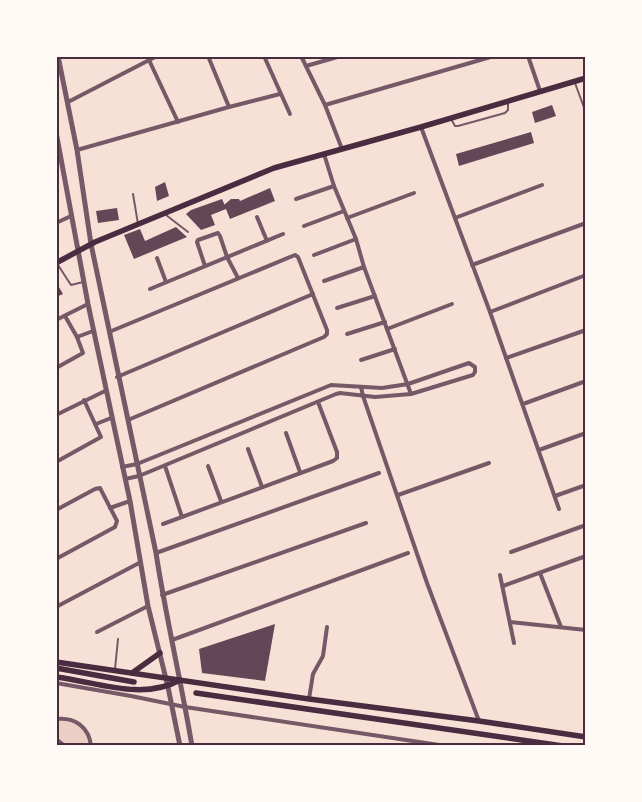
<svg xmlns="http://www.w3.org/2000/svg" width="642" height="802" font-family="'Noto Sans',sans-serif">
  <rect width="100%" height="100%" fill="#f7e1d7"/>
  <path fill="#ebcfc5" d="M65,718l20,11 6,17h-26l-9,-7v-20z"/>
  <g fill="#644757">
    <path d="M552,105l4,11 -21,7 -3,-11z"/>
    <path d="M531,132l3,11 -75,23 -3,-12z"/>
    <path d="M165,182l4,14 -12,5 -2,-14z"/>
    <path d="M270,188l5,13 -45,18 -4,-10 -15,6 4,10 -14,5 -15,-16 5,-4 31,-11 4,9 -2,-3 7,-6h8l1,2z"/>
    <path d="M117,208l2,12 -21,3 -2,-12z"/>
    <path d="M176,227l11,10 -53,22 -10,-24 16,-6 5,12z"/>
    <path d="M56,282l7,12 -7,3z"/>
    <path d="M275,624l-10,57 -63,-8 -3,-24z"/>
  </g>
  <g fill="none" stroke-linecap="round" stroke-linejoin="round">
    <g stroke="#755966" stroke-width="2">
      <path d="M575,83l11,30"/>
      <path d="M451,119l4,7h3l47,-13 3,-3v-8"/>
      <path d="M133,194l5,30"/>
      <path d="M166,215l22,17"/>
      <path d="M58,265l13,20 12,-3"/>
      <path d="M115,669l3,-30"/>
    </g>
    <g stroke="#755966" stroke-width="4">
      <path d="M208,56l21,51"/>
      <path d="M264,56l26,58"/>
      <path d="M301,56l24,49 17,44"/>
      <path d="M528,56l12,35"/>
      <path d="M149,60l29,62"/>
      <path d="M306,66l35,-10"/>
      <path d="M68,102l89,-46"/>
      <path d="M325,105l169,-49"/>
      <path d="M421,127l69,185 69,197"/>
      <path d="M77,150l152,-43 51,-13"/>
      <path d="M324,154l10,32 22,53 8,28 47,127"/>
      <path d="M296,199l38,-13"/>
      <path d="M257,217l10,24"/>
      <path d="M347,218l67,-25"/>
      <path d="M455,218l87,-33"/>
      <path d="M56,223l15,-7"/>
      <path d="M304,226l40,-15"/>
      <path d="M314,255l42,-16"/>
      <path d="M157,258l9,24"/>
      <path d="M472,265l114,-42"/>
      <path d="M205,266l-8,-24 1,-2 20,-7 2,3 7,21 11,21"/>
      <path d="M324,281l40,-14"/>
      <path d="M150,289l133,-55"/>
      <path d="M337,308l38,-12"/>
      <path d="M490,312l96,-37"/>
      <path d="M56,320l32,-16"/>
      <path d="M387,329l65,-25"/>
      <path d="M109,332l186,-77 3,2 29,73v4l-3,3 -196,83"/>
      <path d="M347,334l38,-12"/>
      <path d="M77,337l16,-6"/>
      <path d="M506,358l80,-28"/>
      <path d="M361,360l34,-11"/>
      <path d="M56,368l27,-15 -6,-16 -12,-21"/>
      <path d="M117,377l196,-83"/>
      <path d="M361,387l2,9 64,187 52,138"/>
      <path d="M523,404l63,-23"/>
      <path d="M56,415l49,-24"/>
      <path d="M96,424l15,-6"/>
      <path d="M286,433l14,39"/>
      <path d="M248,449l14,38"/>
      <path d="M539,450l47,-17"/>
      <path d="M56,462l45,-25 -17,-37"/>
      <path d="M165,466l17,51"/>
      <path d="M208,466l13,35"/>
      <path d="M122,467l15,-3 194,-79 51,3 26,-4 61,-21 6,4v5l-2,3 -62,19 -36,3 -35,-4 -4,1 -197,82 -14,3"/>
      <path d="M398,495l91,-32"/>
      <path d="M555,496l31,-11"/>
      <path d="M110,508l20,-7"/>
      <path d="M56,510l39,-21 5,-1 17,33 -2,6 -59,32"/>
      <path d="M163,524l170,-63 4,-3v-6l-19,-50"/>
      <path d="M511,552l75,-27"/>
      <path d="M156,553l223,-80"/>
      <path d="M540,573l21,54"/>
      <path d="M500,575l14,68"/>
      <path d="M503,586l83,-30"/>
      <path d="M162,595l204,-72"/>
      <path d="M56,607l83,-44"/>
      <path d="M510,622l76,8"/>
      <path d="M97,632l51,-26"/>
      <path d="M172,640l236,-87"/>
      <path d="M56,683l75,13 54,11 261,39"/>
      <path d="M309,699l4,-25 10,-18 4,-29"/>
      <path d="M56,719c19,-2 33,8 35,27"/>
      <path d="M56,739l9,7"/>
    </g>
    <g stroke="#755966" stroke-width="5">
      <path d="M58,56l19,94 14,94 65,309c10,65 25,128 36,193"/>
      <path d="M56,132l32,172 42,197 18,105 20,81 12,59"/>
    </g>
    <g stroke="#4a2c40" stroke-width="5.5">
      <path d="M56,263l39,-21 179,-74 147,-41 165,-49"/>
      <path d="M56,662l253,37 170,22 107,16"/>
      <path d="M56,668l78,14"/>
      <path d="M132,673l28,-20"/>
      <path d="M56,677c41,5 86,24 124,3"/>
      <path d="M196,693l367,53"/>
    </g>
  </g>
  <rect width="642" height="802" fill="none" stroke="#fffaf5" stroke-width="115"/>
  <rect x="58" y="58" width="526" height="686" fill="none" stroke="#4a2c40" stroke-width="2"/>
</svg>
